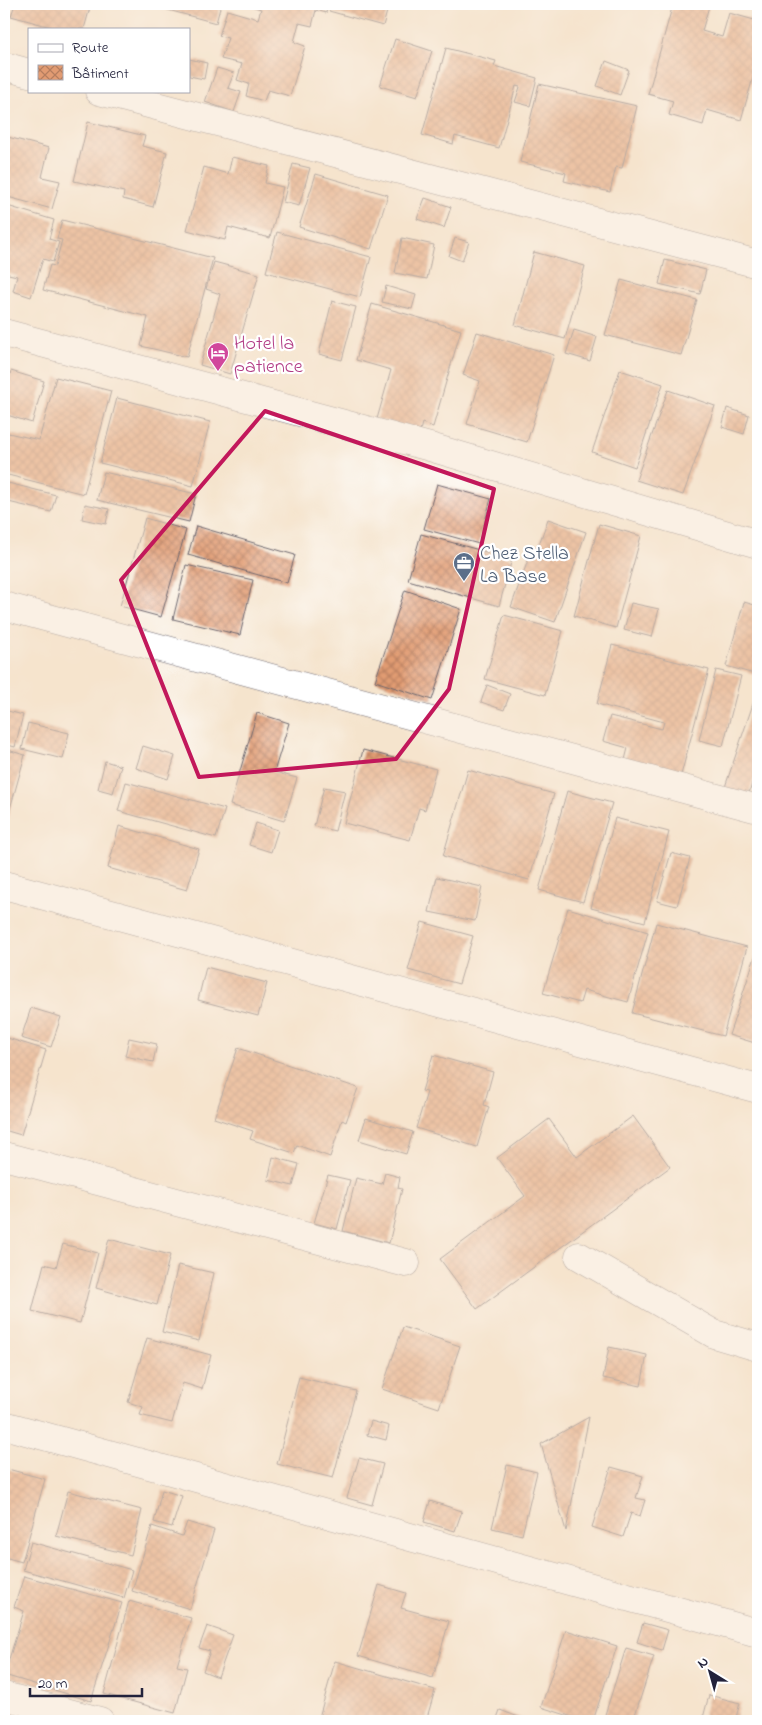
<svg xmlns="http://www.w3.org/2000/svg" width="762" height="1725" font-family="'Indie Flower',sans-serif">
  <defs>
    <pattern id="building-cross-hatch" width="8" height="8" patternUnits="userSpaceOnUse" patternTransform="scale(1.25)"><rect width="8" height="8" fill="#e19b72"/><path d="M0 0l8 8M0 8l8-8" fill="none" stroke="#b67e5f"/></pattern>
  </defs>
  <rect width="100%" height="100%" fill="#fff"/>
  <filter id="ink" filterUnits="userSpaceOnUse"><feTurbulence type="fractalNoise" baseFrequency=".02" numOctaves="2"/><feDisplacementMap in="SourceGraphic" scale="10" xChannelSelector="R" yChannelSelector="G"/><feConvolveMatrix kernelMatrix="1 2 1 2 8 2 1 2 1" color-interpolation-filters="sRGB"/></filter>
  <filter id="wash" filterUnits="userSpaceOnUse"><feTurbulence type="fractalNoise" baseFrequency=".0096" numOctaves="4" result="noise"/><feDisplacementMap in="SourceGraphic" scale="20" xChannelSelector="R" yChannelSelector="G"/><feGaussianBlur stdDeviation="1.12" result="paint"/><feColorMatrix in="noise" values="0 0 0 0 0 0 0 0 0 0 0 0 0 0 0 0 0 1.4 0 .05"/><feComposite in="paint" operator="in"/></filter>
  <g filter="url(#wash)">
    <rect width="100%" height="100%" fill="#f5e4cd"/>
    <g id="blocks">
      <g fill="url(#building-cross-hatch)">
        <path d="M4,4h4l-3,13h-1z"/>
        <path d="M15,4h76l-7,25h-34l1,-2 -40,-11z"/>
        <path d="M146,4h75l-5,19z"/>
        <path d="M248,4h80l-2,9 -10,-3 -4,16 -13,-3 -5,19 11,4 -15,50 -22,-6 -4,11 -18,-5 3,-12 -12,-4 5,-16 -21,-5 7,-21 -9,-2 8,-26 31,9 3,-10 -13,-4z"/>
        <path d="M332,4h57l-6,22 -54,-15z"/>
        <path d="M673,4h28l8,2 -7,25 20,6 7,-24 29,8v39l-17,60 -34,-10 -4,15 -34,-10 4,-14 -25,-7z"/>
        <path d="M395,39l37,12 -15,46 -37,-11z"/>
        <path d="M446,48l50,13 -2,5 43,12 -7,28 -15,-4 5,-15 -4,-1 -17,62 -44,-12 -2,8 -31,-9z"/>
        <path d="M189,59l18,4 -3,16 -15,-3z"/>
        <path d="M606,61l23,9 -9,25 -23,-9z"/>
        <path d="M217,68l17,5 -6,15 13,4 -7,20 -29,-10z"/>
        <path d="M539,84l98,22 -15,62 -6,-1 -6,25 -46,-11 2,-8 -46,-11z"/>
        <path d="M88,122l57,14 -3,10 25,6 -14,55 -30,-8 1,-7 -50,-11z"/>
        <path d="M4,136l45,12 -7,29 18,4 -8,28 -48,-13z"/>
        <path d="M232,157l37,9 -4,17 18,4 -13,51 -42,-11 -3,13 -38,-10 17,-63 24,7z"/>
        <path d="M293,164l17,4 -11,38 -16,-4z"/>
        <path d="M316,174l72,21 -17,54 -72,-22z"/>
        <path d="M425,198l26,9 -7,21 -27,-9z"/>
        <path d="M4,205l50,15 -5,19 10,3 -6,20 -10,-3 -12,38 -18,-6 4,-15 -13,-3z"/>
        <path d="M62,220l151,38 -26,99 -46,-11 7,-29 -105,-27 7,-25 5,1 7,-26 -5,-1z"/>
        <path d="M277,232l94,25 -11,40 -94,-25z"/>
        <path d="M402,238l32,7 -7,34 -32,-6z"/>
        <path d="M455,238l14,4 -7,19 -13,-5z"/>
        <path d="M534,252l51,14 -20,73 -50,-14z"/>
        <path d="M665,260l41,10 -6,24 -41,-10z"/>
        <path d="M214,262l45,12 -29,100 -30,-9 20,-71 -14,-5z"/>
        <path d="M621,280l76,20 -16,55 -76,-20z"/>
        <path d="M386,286l30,9 -4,14 -30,-7z"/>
        <path d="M332,301l24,6 -14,53 -23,-6z"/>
        <path d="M372,304l89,26 -28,97 -11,-4 -2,8 -43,-12 14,-49 -35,-10z"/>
        <path d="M574,330l23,7 -7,24 -24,-7z"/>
        <path d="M477,332l77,23 -27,87 -60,-18 13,-43 -17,-6z"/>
        <path d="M620,370l43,14 -28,83 -43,-15z"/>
        <path d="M11,371l33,10 -12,42 -28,-9v-19z"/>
        <path d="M56,377l55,14 -27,103 -80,-20v-42l35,8z"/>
        <path d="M668,390l47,16 -32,89 -47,-15z"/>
        <path d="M117,398l93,24 -17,64 -93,-23z"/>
        <path d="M727,408l22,7 -5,19 -22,-7z"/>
        <path d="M104,472l92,22 -7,28 -92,-22z"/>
        <path d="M4,482l52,13 -5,17 -47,-11z"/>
        <path d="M437,484l54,15 -12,45 -55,-15z"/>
        <path d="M85,504l24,5 -3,15 -24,-5z"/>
        <path d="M145,518l41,12 -25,87 -41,-11z"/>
        <path d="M548,519l38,13 -31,90 -44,-15 21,-58 5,1z"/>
        <path d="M599,524l42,12 -25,92 -42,-12z"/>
        <path d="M196,526l99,29 -8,28 -99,-28z"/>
        <path d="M421,534l91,25 -13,47 -91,-26z"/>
        <path d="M186,565l67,15 -13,55 -67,-16z"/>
        <path d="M405,590l56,19 -29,91 -57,-19z"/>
        <path d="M744,602l14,4v69l-32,-9z"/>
        <path d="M631,603l28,6 -7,28 -28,-7z"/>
        <path d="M504,615l59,16 -18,64 -60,-16z"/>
        <path d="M612,645l97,25 -28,105 -56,-15 3,-12 -25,-7 7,-25 52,13 2,-7 -67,-18z"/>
        <path d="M716,670l25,6 -18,70 -24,-6z"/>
        <path d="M487,685l23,9 -6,16 -23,-8z"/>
        <path d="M758,689v92l-5,-1 -5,17 -24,-7z"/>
        <path d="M4,710l19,5 -8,32 -11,-3z"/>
        <path d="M257,713l32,10 -15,49 23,6 -13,43 -54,-16z"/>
        <path d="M28,723l41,10 -6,26 -41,-10z"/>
        <path d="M143,746l32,10 -7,23 -32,-11z"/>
        <path d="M4,749l21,6 -20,72 -1,-1z"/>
        <path d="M363,750l73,19 -11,41 -6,-2 -9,32 -66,-17z"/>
        <path d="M105,761l16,5 -8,27 -15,-4z"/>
        <path d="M468,770l86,24 -25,86 -86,-24z"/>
        <path d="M126,782l99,27 -9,29 -98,-27z"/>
        <path d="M324,787l21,4 -10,40 -21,-5z"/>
        <path d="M567,791l45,12 -29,99 -44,-12z"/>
        <path d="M615,818l54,14 -24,90 -54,-14z"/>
        <path d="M256,823l22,7 -7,22 -22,-7z"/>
        <path d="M119,826l80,23 -12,41 -79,-22z"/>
        <path d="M671,853l19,5 -13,48 -20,-5z"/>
        <path d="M437,877l45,10 -7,34 -46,-9z"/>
        <path d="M568,908l80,24 -20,70 -44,-12 -4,13 -37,-10z"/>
        <path d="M422,922l51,14 -14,48 -51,-14z"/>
        <path d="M656,923l91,24 -24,89 -91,-23z"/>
        <path d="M755,957l3,1v86l-29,-9z"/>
        <path d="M206,967l61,16 -9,33 -60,-16z"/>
        <path d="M31,1008l30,9 -10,30 -30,-9z"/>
        <path d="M4,1037l42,13 -25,85 -17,-5z"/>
        <path d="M129,1038l28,6 -4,18 -28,-6z"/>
        <path d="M238,1048l120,40 -12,34 -4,-2 -12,37 -33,-12 -3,8 -44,-14 3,-8 -39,-13z"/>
        <path d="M433,1055l60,17 -9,33 5,2 -12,40 -61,-19 11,-36 -5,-1z"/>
        <path d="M633,1116l37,51 -193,142 -37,-50 85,-63 -28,-38 52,-39 28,38z"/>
        <path d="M366,1118l47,14 -7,22 -47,-14z"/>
        <path d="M273,1157l26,7 -6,22 -25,-6z"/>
        <path d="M385,1173l15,4 -2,11 4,1 -13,54 -46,-12 13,-53 26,6z"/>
        <path d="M328,1175l22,5 -13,49 -23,-6z"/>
        <path d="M109,1239l61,16 -13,50 -61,-17z"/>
        <path d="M63,1244l35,9 -18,70 -48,-12 12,-47 12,3z"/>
        <path d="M178,1265l36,8 -15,68 -37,-9z"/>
        <path d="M403,1327l57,19 -21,62 -57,-19z"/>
        <path d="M147,1338l64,17 -9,34 -19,-6 -11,40 -32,-8 3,-8 -15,-5z"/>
        <path d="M609,1347l38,8 -6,31 -38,-8z"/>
        <path d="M299,1377l57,14 -23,87 -56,-14z"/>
        <path d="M589,1417l-23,114 -25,-87z"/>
        <path d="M371,1421l18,5 -3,14 -19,-5z"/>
        <path d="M359,1458l24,6 -11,41 -25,-7z"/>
        <path d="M507,1465l30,7 -15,63 -30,-7z"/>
        <path d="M611,1467l32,9 -7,22 9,2 -5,16 -9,-3 -8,24 -31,-10z"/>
        <path d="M4,1468l41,11 -23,83 -18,-5z"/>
        <path d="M162,1490l20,6 -10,31 -18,-5z"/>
        <path d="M68,1491l74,19 -11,45 -75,-19z"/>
        <path d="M430,1501l32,10 -7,20 -31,-9z"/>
        <path d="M187,1522l27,8 -24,79 -58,-18 20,-65 30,10z"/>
        <path d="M31,1542l101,28 -8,28 -101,-28z"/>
        <path d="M24,1576l98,27 -31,98 -87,-26 20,-64 -10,-4z"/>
        <path d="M379,1585l27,8 -5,15 48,13 -16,57 -75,-22z"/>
        <path d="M129,1601l62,17 -14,48 10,2 -12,45 -71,-19z"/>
        <path d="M643,1623l25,7 -6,20 -25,-8z"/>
        <path d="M207,1626l26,9 -15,42 -15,-6 7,-20 -11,-3z"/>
        <path d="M566,1630l51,16 -24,75h-8l-44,-14z"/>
        <path d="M626,1648l28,8 -21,65h-30z"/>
        <path d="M335,1661l100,29 -9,31h-108z"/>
        <path d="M709,1695l31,8 -5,18h-20l-12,-3z"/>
        <path d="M500,1710l29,11h-33z"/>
      </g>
    </g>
  </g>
  <g filter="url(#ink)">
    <use href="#blocks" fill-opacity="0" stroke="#6c666e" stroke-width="1"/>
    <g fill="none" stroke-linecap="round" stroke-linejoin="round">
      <g stroke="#6c666e" stroke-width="29">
        <g id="minor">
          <path d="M4,66l25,7"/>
          <path d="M99,91l659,173"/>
          <path d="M4,333l426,114 328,97"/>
          <path d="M4,606l754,203"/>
          <path d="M4,885l754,204"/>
          <path d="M4,1156l402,107"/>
          <path d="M579,1256l135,78 44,13"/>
          <path d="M4,1425l754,208"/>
          <path d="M4,1696l96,25"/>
        </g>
      </g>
      <use href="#minor" stroke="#fff" stroke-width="28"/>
    </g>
  </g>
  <path d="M0 0H762V1725H0ZM265,411l229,78 -45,200 -53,70 -197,18 -78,-197z" fill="#f5e4cd" fill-opacity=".55" fill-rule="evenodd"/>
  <path fill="none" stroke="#c2185b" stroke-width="4" stroke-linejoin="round" d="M265,411l229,78 -45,200 -53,70 -197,18 -78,-197z"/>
  <defs>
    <g id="hotel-pin" transform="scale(1.125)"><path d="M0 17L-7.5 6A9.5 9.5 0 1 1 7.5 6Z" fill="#d1479c" stroke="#fff"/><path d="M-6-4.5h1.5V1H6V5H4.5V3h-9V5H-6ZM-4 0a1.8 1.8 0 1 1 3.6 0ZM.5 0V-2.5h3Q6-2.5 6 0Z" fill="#fff"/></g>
    <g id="office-pin" transform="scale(1.125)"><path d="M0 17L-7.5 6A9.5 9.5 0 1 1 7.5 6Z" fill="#5c6f8a" stroke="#fff"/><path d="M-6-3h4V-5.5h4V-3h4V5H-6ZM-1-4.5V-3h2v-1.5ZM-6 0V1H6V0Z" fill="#fff"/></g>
  </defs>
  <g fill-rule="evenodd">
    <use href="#hotel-pin" x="218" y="353"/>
    <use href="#office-pin" x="464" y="563"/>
  </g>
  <g text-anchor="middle" stroke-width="4.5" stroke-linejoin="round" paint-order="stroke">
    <g font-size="20" fill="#b23c85" stroke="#fff" text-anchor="start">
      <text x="234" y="349">Hotel la<tspan x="234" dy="23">patience</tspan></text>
    </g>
    <g font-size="20" fill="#4e5e75" stroke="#fff" text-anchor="start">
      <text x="480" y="559">Chez Stella<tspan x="480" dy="23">La Base</tspan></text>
    </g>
  </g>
  <rect width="762" height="1725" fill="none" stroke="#fff" stroke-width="20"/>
  <rect x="28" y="28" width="162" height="65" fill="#ffffff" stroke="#a7a7b1"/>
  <rect x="38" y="44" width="25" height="8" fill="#ffffff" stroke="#a7a7b1"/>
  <text x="72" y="52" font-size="15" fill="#22223b">Route</text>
  <rect x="38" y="65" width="25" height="15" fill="url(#building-cross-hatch)" stroke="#a7a7b1"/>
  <text x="72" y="78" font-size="15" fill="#22223b">Bâtiment</text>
  <g transform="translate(710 1672) rotate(323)" stroke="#ffffff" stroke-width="4" paint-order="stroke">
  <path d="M0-4L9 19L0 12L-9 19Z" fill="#22223b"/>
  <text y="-8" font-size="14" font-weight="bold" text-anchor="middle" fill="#22223b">N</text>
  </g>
  <path d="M30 1688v8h112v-8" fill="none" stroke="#22223b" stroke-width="2.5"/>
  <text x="38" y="1688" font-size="15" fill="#22223b" stroke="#ffffff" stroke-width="4" paint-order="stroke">20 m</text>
</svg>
